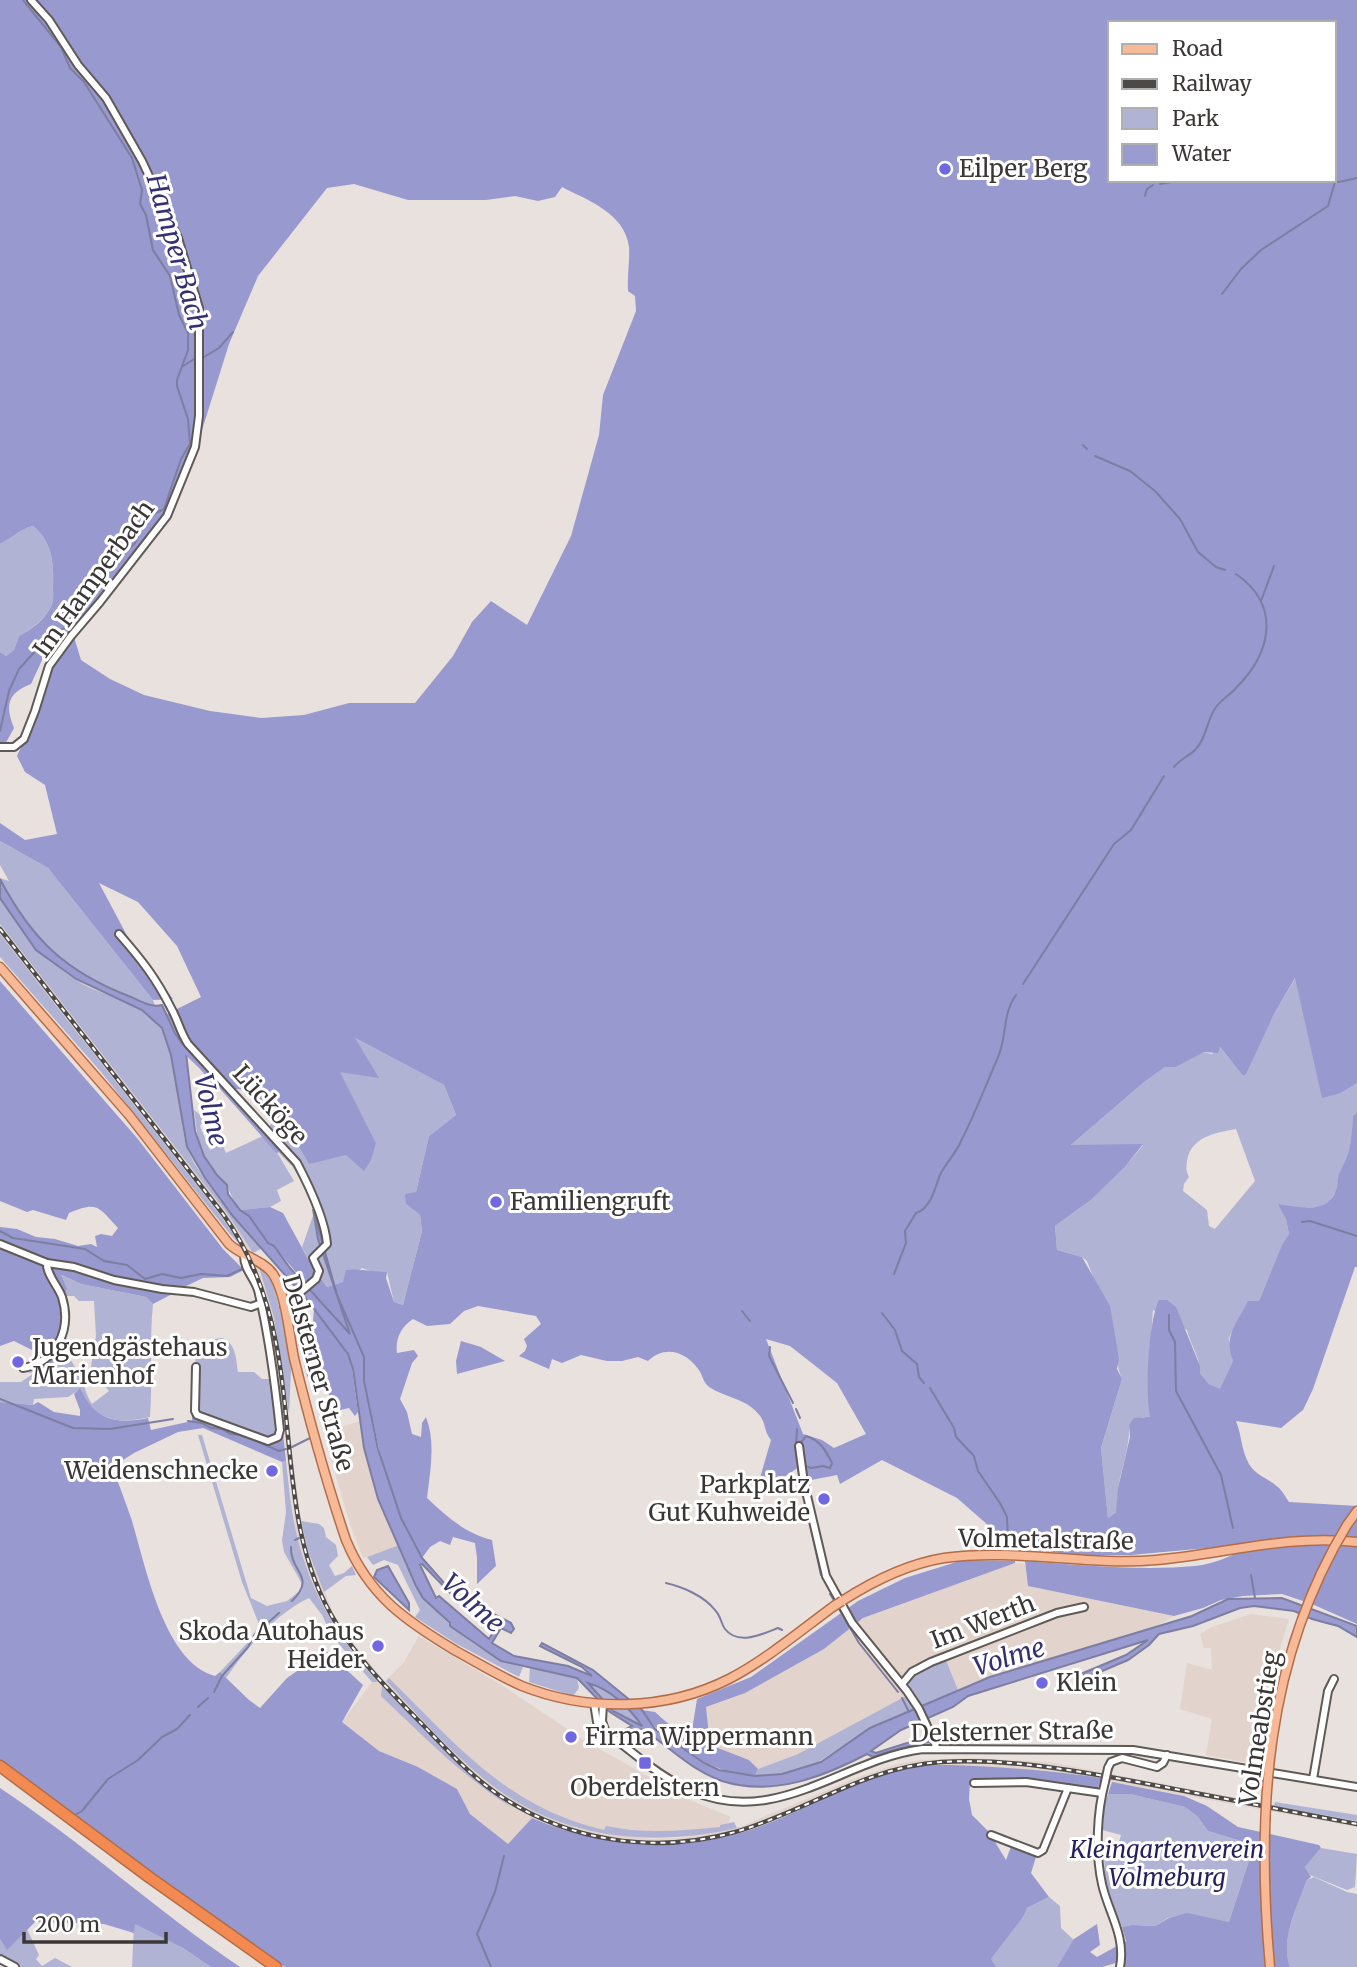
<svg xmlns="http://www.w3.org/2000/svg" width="1357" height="1967" font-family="Merriweather,serif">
  <rect width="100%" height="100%" fill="#e8e1dd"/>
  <g fill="#e2d3cc">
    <path d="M0,924l226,288 27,41 -10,-5 -22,-32 -221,-282z"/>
    <path d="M249,1262l10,5 15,51 26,195 8,38 26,64 13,21 35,42 -4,4 4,3 22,-23 15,-26 84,50 82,55 107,60 39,16 -3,6 -7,2v2l-55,6 -60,-6 -2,3 -22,-5 -42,-17 -3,4 42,17 72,10 30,-1 56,-10 119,-50 41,-14 22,-4 53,-2 77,4 308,59v6l-245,-45 -10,-4 -159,-13 -45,5 -22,7 -108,46 -60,17 -27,4 -52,1 -54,-11 -43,-16 -24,26 -38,-30 -13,-25 -39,-22 -39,-16 -37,-29 30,-40 5,-1 -21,-22 -27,-42 -19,-41 -14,-41 -22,-187 -11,-51z"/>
    <path d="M361,1421l3,27 14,51 21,46 -36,13 -12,-31 -28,-95z"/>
    <path d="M1015,1563l10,1 3,22 146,30 -18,10 -27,11 -45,11 -94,29 -32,13 -11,-29 -34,14 -11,14 2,8 -8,5 -98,52 -40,15 -9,-9 -40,-14 -3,-39 39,-14 79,-44 39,-31z"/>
    <path d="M1251,1614l38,5 -11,36 -16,110 -56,-10 6,-36 -32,-10 7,-46 25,7 -1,-22h-7l-4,-14 12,-7z"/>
  </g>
  <g fill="#b1b3d5" fill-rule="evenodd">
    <path d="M33,526c19,15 21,37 20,60 0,7 1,15 -2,21 -8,13 -19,22 -32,29l-5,14 -8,6 -6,-4v-108c11,-5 21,-16 33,-18z"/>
    <path d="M0,841l48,27 105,132 2,6c-73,-28 -121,-53 -155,-128l9,3 -9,-16z"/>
    <path d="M0,898c20,32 44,61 76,82 24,16 67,22 84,45 20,28 18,87 26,120 9,29 55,80 75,104l-8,4 -27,-41 -226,-288z"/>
    <path d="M0,934l221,282 22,32 -14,-15 -128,-161 -101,-115z"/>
    <path d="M1296,977l11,46 34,70 16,-10v29l-4,4 -1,24 -4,17 -9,18 -3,16 -6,10 -10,6 -15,1 -19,11 3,15 -7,12 -23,55 -17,12 -12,22 -1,4 4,22 -13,29 -11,-6 -9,-11c1,-14 -10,-29 -13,-43l-34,-20 -5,70 2,38 -8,-1 -13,8c1,20 -6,38 -10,58 -2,10 0,19 -3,29l-8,6 -7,-70 21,-69c-6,-12 -4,-25 -7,-38 -7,-27 -18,-54 -28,-80l-5,-4 -25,-7 -2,-24 36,-26 34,-33 18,-22 -73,1 73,-63 22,-16h11l27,-15 9,2 7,-8 24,30 30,-60zM1236,1129l19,52 -40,48 -6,-3 -2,-16 -24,-19 1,-7 5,-7c-3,-6 -3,-9 -2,-16 4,-24 27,-28 49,-32z"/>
    <path d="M353,1037l91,48 12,30 -27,21 -13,56 -10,12 14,11 2,16 -19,74 -9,-3 -7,-30h-14l-11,-4 -19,14 -16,5 -14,-19 -11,-21 17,-48 -12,-9 -15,-24 -17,-17 19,32 -17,9 4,11 -11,6 -30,3c-8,-10 -8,-14 -13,-24 -4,-8 -16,-18 -21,-27 -10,-16 -9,-31 -12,-49l8,6 1,6 -3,4 10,24 6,-4h7l3,7 39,-18 7,-13 12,1 25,41 67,-21 -37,-72 39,6z"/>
    <path d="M259,1267l13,14 9,33 10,55 -2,45 -15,-96z"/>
    <path d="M60,1275l21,9 65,13 7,7c-4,38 0,75 -3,113 -32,8 -54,4 -70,-28l-12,8 -34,2 -1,6 -33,-3v-20h21l13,-9 -10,-1 -1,-4 25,-9h12l6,-7c4,7 12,19 14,25 5,9 6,18 12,27l17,-13 -14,-16 -4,-9 5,-30 -2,-35h-15l-5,-5h-11l2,-4z"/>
    <path d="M222,1338c14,5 14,21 16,34h16l8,7h11l6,50 -3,8 -8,2 -71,-24 -2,-71 3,-3z"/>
    <path d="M198,1435h4l49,163 16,8 20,-5 15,-12 -1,-7 -17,-30 -2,-12 4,-28 -4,-50 4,-1c3,25 5,51 11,75 14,56 42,105 81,146h-6l-40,-46 -10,-21 -13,-17c-33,15 -62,50 -83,80l-6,-6 31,-33 8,-15 -17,-42z"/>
    <path d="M301,1521l18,3 5,4 2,9 10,8 2,11 -9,9 6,11 9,-3 8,-7 4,9 -10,1 -22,16 -16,-41z"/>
    <path d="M399,1545c15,55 69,107 124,122l-4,10 -64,-34 -40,-26 5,-7 -22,-45 -14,-5 -11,5 -6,-8z"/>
    <path d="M946,1660l12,30 -36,18 -14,-25 5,-8z"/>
    <path d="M530,1668l47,10 2,10 -6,8 -44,-14z"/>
    <path d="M389,1678c68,67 117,129 215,152l2,-4c38,8 75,5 114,1v-2l14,-3 3,6c-83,19 -169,12 -240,-39 -41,-30 -76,-71 -111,-108z"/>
    <path d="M588,1682c23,8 39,25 55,44 -22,-6 -42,-25 -55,-44z"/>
    <path d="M382,1686l75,77 54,44c-49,-31 -88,-71 -130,-111z"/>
    <path d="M906,1696l11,14 -47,18 -56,37 -32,9 -27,2 3,-7 40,-15z"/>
    <path d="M1108,1794h22l55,13 12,9 11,15 46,14 -25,77 -42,-8 -19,4 -13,8 -23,-1 -10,2 -17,-44 -1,-34 12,4 5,-18 -19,-5v-21z"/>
    <path d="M1275,1802l82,13v6l-83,-15z"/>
    <path d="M1321,1848l36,6 -2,33 -8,3 -37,-15 -5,-8z"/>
    <path d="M1314,1877l33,15 10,2v73h-67c-10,-28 7,-60 17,-87z"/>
    <path d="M1049,1897l11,9 1,22 13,12 -17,27h-61l-6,-7 34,-44 3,-8z"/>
    <path d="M134,1923l49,25 28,19h-79z"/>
    <path d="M27,1929l12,26 -3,4 6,7 13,-8 17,9h-57l-15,-8v-20l7,10z"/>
  </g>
  <g fill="#9899ce" fill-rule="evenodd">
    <path d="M0,0h1357v1083l-16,10 -19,5 -27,-120 -22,38 -27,58 -3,2 -23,-29 -2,6 -14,-1 -28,15h-11l-22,16 -72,62 72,-1 -18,23 -34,33 -36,26 2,24 25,7 28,49 9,53 -2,10 5,10 -21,69 7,70 8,-6 2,-24 12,-51 -1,-12 5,-7 16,-1c-5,-24 -2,-95 9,-117h8l9,7 24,59v7l9,11 11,5 13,-28c-10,-27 4,-37 15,-60h11l23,-56 7,-11 -3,-15 -8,-15c20,3 50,11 58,-14 2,-5 1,-11 3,-16 3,-7 7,-13 9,-20 4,-13 4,-25 5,-38l4,-4v155h-2l-42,122 -10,21 -22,18 -45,-7c6,15 5,29 13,43 7,12 21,15 30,24 4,4 7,10 10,14l68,4v118l-45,-20 -30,-10 -39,2 -22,4 -18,8 -29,8 -146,-30 -3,-25c53,4 118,10 170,5 20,-2 38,-11 56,-20v-2l-120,11h-54l-64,-8 -56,-49 -75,-38 -42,24 -3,-9 -31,6 -7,-14 -18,12 -21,-1 11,-38c-10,-13 -2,-19 -20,-33 -11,-9 -35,-13 -44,-22 -4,-4 -5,-11 -8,-15 -12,-18 -34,-26 -51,-9l-10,-4 -16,4h-15l-26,-6 -19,8 -10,-4 -3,10 -30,-13 6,-5 2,-5 -3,-7 17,-15 -5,-8 -58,-10 -14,5 -14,13 -23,2 -14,-7c-12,8 -18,20 -16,34l17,-3 4,6 -6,7 -12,36 7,13 5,22 9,3 1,-14 4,-6c10,26 4,54 1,81 19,18 39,36 65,42l4,26 -19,18v-26l-2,-15 -22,-6 -3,8 -10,-4 -10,6 -8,11 -21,-40 -17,-47 -20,-90 1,-13 -3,-16 -8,-15 -14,-12 -66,-79 -5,-3 -29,-33 30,-3 13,6 30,55 14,19 16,-5 3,-12c15,-2 27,2 41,2l-1,6 8,24 9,3 19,-74 -2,-16 -14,-11 -1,-10 11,-2 13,-56 27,-21 -12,-30 -89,-47 24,40 -39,-6 36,71 -5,17 -7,11 -18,-16 -37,9 -25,-41 -12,-1 -19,-31 -40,-5 -33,-45 -13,-27 34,-17 -24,-51 -39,-44 -39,-19 32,60 42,56 -20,1 -105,-132 -48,-27v-18l25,17 32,-6 -12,-49 -20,-13 -8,-16c3,-8 7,-12 11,-19 11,-22 17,-47 22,-71l-7,-8 -12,26c-24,9 -26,22 -17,44l-10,18 -4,-1v-93l6,4 8,-6 5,-14c13,-7 24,-15 32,-29 3,-6 2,-14 2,-21 1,-23 -1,-45 -20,-60 -12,2 -22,13 -33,18zM1110,23h224v157h-224zM354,184l54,16h78l29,-4 23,5 17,-4 7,-10c25,13 63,26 67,60 1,14 -2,29 -1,44l7,5 1,15 -33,84 -4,40 -28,101 -44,89 -36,-24 -19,21 -19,34 -38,47h-66l-45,12 -43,3 -51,-7 -66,-16 -34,-16 -29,-19 -7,-23 96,-122 27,-69 32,-102 29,-68 69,-88zM766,1339l24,7 47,37 29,51 -32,14 -12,-8 -19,-6zM817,1441l8,9 5,18 -7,-2 -15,2 -5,-3z"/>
    <path d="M0,981l137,157 86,111 21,21 -14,7 -27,1 -21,10h-20l-115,-28 -3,9 16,27 1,41 5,15 -6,7 -10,4 -2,-4 7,-10 -21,2 -20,-10 -14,5v-119l17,2 19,8 19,2 23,7 13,-2 6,3 -2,-11 6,-2 11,2 6,-8c-20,-22 -21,-27 -49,-15l-3,7 -33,-10 -6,2 -27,-11z"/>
    <path d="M49,1265h5l122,27 -23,12 -7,-7 -65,-13 -20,-9 6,14 -4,7z"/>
    <path d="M314,1310l31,38 6,14 7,50 -3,4 -6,-8 -9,2 -5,-13 -5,1 -6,-20 -16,1 -10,-36 14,-10z"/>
    <path d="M461,1341l20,6 24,14 -48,13 -1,-13z"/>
    <path d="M80,1388c15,32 36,37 68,30l3,12 41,-9v-10l76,28h5l6,-10 4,5 3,27 -4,1 -79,-34 -25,4 -44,21 -22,14c7,17 13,34 19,51 14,44 32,144 84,158l5,-4 29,28 11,8 27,-30 39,-27 37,34 -21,37 37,29 39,16 39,22 13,25 38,30 24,-26c77,33 159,36 237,5 43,-17 83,-41 128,-53 25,-7 52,-5 79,-4 43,2 84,6 126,12l-5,12 -65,-10h-62l-1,19 3,16 17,17 17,28 6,-16 24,13 -5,16 18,24 -22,11 -3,8 -33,43 5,8h-711l-49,-29 -236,-176v-360l33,3 5,-3 16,10 26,4v-6l-6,-16z"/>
    <path d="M963,1560l52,1v2l-152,55 -39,31 -79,44 -39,14 4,38 39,15 9,9 -3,7c-42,-3 -90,-29 -113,-66l13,2 35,31 7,-44 54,-22 107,-76 47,-23z"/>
    <path d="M1112,1782l72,14 23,10 31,21 81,18 2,3 -16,19 6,10 -4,3c-10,27 -27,59 -17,87h-167l-2,-24 5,-2 -4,-14 10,-2 23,1 14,-8 18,-5 42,9 25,-77 -46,-14 -11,-15 -12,-9 -55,-13h-22z"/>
    <path d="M0,1788c83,55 157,123 240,179h-29l-28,-19 -48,-24 -1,9 -30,-9 -69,-2 -28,28 -7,-11z"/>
    <path d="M1097,1924l3,21 -10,7 7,5 20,-11 2,16 -17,5h-45l17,-28z"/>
  </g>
  <g fill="#9a9cd1" stroke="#7d7ea2" stroke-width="2" fill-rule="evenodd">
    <path d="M0,879c32,61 66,93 131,118 10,4 21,11 31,8l13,28 12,18 -1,2 9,78 9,25 13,19 10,10 1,9 12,16 9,6 19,27 6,3 16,22 60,66 -32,-95 -5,-30 24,86 27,62v24l14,68 23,69 21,40 23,26 18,14 48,25 3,6 -3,4 -10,-5 -9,15 22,13 54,10 24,10 -10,-9 -42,-21 2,-3 51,27 49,40 13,19 49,34 15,7 36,6 27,-2 39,-12 49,-34 120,-51 202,-61 36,-17 54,-1 75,28v11l-19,-11 -26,-7 -18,-8 -40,-5 -14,2 -47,18 -34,8 -10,11 -21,15 -42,18 -3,-5 43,-18 22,-15 -180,56 -15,11 -52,23 -30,21 5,2c23,-8 81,-28 102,-15l-1,4c-34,-5 -72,3 -104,15l-6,-3c-44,23 -95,43 -145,27 -23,-8 -41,-23 -59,-37 -6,-4 -12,-10 -18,-13 -7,-4 -18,-1 -26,2l13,-7 -22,-14 -33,-34 -76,-17 -51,-35v-3l-27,-25 -7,-12 -38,-87 -14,-51 -11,-79 -5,-15 -40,-53 -76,-86 -27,-37 -18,-31 -16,-92 -9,-27 -20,-18 -66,-31 -40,-29 -36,-52zM422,1564l31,32 22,13 13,14 9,3 -8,13 -50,-43 -3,2 -16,-33zM588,1683c22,6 41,24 54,43l-29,-15z"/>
    <path d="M806,1436c14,4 20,15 26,27l-2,5 -7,-2 -12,2 -8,-3 -2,-23z"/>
    <path d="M388,1566l21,37v7l-35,-33 3,-7z"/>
  </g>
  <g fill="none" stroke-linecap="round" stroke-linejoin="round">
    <g stroke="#7d7ea2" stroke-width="2">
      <path d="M1316,180l23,2 18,-4"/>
      <path d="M1160,184l22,-4"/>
      <path d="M1145,196l2,-7 6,-4"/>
      <path d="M1222,294l19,-25 20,-19 67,-44 7,-24"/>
      <path d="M187,329l3,-5 6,-4"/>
      <path d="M204,357l15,-9 14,-16"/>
      <path d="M183,366l13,-8"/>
      <path d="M1083,445l4,4"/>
      <path d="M1095,456l35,15 25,20 25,28 18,33 18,15 9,3"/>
      <path d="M1261,601l13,-35"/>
      <path d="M0,731l9,-40 10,-22 30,-33 16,-8 18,-20 9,-21 43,-44 11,-25 18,-9 17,-50 9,-15 -2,-25 -11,-33v-6l11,-30v-17l-9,-18 -9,-39 -17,-26 -7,-35 -6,-11 2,-14 -10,-32 -48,-76 -14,-14 -9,-21 -38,-47"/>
      <path d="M1174,767c6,-8 14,-10 21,-17 11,-10 12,-31 21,-43 6,-8 14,-12 20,-19 35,-35 46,-82 0,-114"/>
      <path d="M1023,984l91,-140 17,-14 33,-54"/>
      <path d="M1302,1222l8,-1 47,15"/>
      <path d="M0,1231l13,7 72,11 19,12 23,4 18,14 17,-5 19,4 20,-4 26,2 15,-7"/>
      <path d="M894,1274l12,-31 -1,-12 11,-18c16,-5 19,-27 25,-40 6,-11 15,-20 20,-32 14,-27 25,-56 37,-84 9,-19 4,-43 18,-62"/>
      <path d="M742,1311l8,10"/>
      <path d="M882,1313l13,17 7,21 15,13 2,13 5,6"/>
      <path d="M1169,1315v15l6,12 1,49 45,84 12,53"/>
      <path d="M770,1347l-1,9 24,47"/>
      <path d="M930,1388l24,40 2,9 18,19 4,15 22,32 7,14 1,25"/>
      <path d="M0,1399l73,29 37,1 63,-10"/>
      <path d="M796,1409l4,9"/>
      <path d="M188,1421l14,2 9,5 11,1 8,5 13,1 36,16 7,-2"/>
      <path d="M796,1445l1,-16"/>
      <path d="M292,1447l18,-9"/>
      <path d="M797,1451l1,12"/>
      <path d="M798,1469l23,106"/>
      <path d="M295,1540l4,-2"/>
      <path d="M291,1547c-1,26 26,29 1,54"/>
      <path d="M1251,1575l4,23"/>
      <path d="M666,1583c17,4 38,13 49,27 6,6 6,14 10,19 13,17 38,5 53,-1l4,2"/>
      <path d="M830,1594l5,8"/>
      <path d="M838,1607l21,36 39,49"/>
      <path d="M214,1692l8,-16 26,-29 7,-13 24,-21"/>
      <path d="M902,1698l7,14"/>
      <path d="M198,1707l10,-9"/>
      <path d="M75,1815l7,-4 26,-32 30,-19 24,-23 15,-8 13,-14"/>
      <path d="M491,1967l-14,-33 18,-42 9,-36"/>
    </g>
    <path stroke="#9a9cd1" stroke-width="5" d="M181,1047l39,38 57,65"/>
    <g stroke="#605a57" stroke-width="10">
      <g id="minor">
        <path d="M0,747h14l10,-8 11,-28 14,-45 22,-30 29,-34 67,-86 28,-69 4,-31v-108l-21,-70 -36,-77 -36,-63 -28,-33 -29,-45 -18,-20"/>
        <path d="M119,934c22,25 37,44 52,74 7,12 9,24 17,36l109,119c11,21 28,57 30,81l-14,14 6,13 -3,8 -32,27"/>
        <path d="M0,1244l47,19 27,4 40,13 48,9 32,3 57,15 8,-3"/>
        <path d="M196,1367l-1,44 2,4 71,26 10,-4 2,-7c-5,-47 -11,-95 -22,-140 -4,-13 -14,-20 -14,-35"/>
        <path d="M23,1368c34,-6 49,-39 39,-71 -4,-11 -16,-23 -15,-34"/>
        <path d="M799,1446l5,37 22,93 26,47 55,68 12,18 16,34 1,6"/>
        <path d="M902,1684l10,-12 19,-10 126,-49 27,-6"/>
        <path d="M594,1703l3,19 6,10c14,7 27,19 39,28 16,13 32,23 50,31 86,37 151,-32 231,-42l210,1 224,37"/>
        <path d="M603,1704l-1,17 3,9"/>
        <path d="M1108,1768l3,-6 11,-4 35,9 6,-4 4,-8"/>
        <path d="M1313,1779l15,-88 6,-12"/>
        <path d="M1105,1782c-8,30 -10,71 -3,102 6,28 24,51 18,83"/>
        <path d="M974,1783l52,-1 76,11"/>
        <path d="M991,1835l47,18 5,-3 25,-62"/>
        <path d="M0,1959l15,8"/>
      </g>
    </g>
    <g stroke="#b26d48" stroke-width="11">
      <g id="major">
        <path d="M0,967l129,148 100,129c13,12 34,16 44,30 13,20 16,60 21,84 15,61 32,123 52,182 23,56 60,81 110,111 22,12 43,25 66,35 66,26 144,25 207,-7 38,-20 71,-48 105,-73"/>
        <path d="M1347,1525l10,-14"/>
        <path d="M842,1601c31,-20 65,-37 102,-43 71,-10 142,8 212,2 68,-6 133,-26 201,-18"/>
      </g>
    </g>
    <g stroke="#b26d48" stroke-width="13">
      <path id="highway" d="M0,1766l149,111 127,90"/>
    </g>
    <use href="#minor" stroke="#fff" stroke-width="6"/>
    <use href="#major" stroke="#f8b997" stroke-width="8"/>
    <use href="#highway" stroke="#f38a52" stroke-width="10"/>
    <g stroke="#4c4947" stroke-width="4.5">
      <path id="rail" d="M0,929l223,285c28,39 44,82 53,129 19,95 7,194 60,280 22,36 51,65 80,95 26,26 50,54 80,75 70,48 157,62 239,39 70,-20 130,-65 206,-70 63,-4 124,7 186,18 77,14 153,30 230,44"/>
    </g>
    <use href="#rail" stroke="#fff" stroke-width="2" stroke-dasharray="5" stroke-linecap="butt"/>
    <g stroke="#605a57" stroke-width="10" stroke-linecap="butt">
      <path id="minor-bridge" d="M1105,1782l3,-14"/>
    </g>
    <g stroke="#b26d48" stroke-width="11" stroke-linecap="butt">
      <g id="major-bridge">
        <path d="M834,1606l8,-5"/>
        <path d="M1270,1967c-14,-154 -5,-307 77,-442"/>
      </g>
    </g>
    <use href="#minor-bridge" stroke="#fff" stroke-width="6"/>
    <use href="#major-bridge" stroke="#f8b997" stroke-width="8"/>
  </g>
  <g fill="#7067e1" stroke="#fff" stroke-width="2.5">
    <circle cx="945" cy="169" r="7"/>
    <circle cx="496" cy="1202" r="7"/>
    <circle cx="18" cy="1362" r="7"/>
    <circle cx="272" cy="1471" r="7"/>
    <circle cx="824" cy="1499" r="7"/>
    <circle cx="378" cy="1646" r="7"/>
    <circle cx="1042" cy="1683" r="7"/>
    <circle cx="571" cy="1737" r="7"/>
    <rect x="638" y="1756" width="14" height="14" rx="3.5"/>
  </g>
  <g text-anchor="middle" stroke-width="6" stroke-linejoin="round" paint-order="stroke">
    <g font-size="24" fill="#3a3736" stroke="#fff" text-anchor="start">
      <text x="959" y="177">Eilper Berg</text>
      <text x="510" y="1210">Familiengruft</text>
      <text x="32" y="1356">Jugendgästehaus<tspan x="32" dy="28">Marienhof</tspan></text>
      <text x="258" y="1479" text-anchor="end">Weidenschnecke</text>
      <text x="810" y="1493" text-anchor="end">Parkplatz<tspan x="810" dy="28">Gut Kuhweide</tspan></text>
      <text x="364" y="1640" text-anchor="end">Skoda Autohaus<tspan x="364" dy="28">Heider</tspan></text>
      <text x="1056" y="1691">Klein</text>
      <text x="585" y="1745">Firma Wippermann</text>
      <text x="645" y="1796" text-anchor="middle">Oberdelstern</text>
    </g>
    <g font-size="24" fill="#3a3736" stroke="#fff">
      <text transform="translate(94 579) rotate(-54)" y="8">Im Hamperbach</text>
      <text transform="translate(270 1105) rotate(48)" y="8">Lücköge</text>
      <text transform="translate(318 1373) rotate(74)" y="8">Delsterner Straße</text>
      <text transform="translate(1046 1540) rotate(1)" y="8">Volmetalstraße</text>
      <text transform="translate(983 1622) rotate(-21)" y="8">Im Werth</text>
      <text transform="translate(1260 1728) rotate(-81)" y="8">Volmeabstieg</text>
      <text transform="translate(1012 1732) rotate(-1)" y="8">Delsterner Straße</text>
    </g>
    <g font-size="24" font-style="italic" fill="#261f5d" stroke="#fff">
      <text x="1167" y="1858">Kleingartenverein<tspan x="1167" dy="28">Volmeburg</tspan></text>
    </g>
    <g font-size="26" font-style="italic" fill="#353071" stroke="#fff">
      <text transform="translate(177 252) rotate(74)" y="9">Hamper Bach</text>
      <text transform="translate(211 1110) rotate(77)" y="9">Volme</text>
      <text transform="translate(473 1603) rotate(42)" y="9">Volme</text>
      <text transform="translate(1009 1657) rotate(-17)" y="9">Volme</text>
    </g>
  </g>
  <rect x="1108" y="21" width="228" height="161" fill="#ffffff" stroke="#b0afaf" stroke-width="2"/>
  <rect x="1122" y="44" width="35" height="10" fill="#f8b997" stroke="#b0afaf" stroke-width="2"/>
  <text x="1172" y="56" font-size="21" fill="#3a3736">Road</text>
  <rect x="1122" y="79" width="35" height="10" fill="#4c4947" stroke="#b0afaf" stroke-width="2"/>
  <text x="1172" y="91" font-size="21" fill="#3a3736">Railway</text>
  <rect x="1122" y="108" width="35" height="21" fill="#b1b3d5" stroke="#b0afaf" stroke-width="2"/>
  <text x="1172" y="126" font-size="21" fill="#3a3736">Park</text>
  <rect x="1122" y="144" width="35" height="21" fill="#9a9cd1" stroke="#b0afaf" stroke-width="2"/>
  <text x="1172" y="161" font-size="21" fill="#3a3736">Water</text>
  <path d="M24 1932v10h142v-10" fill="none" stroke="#3a3736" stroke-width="3.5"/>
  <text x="35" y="1932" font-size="21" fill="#3a3736" stroke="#ffffff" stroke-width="5" paint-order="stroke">200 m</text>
</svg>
